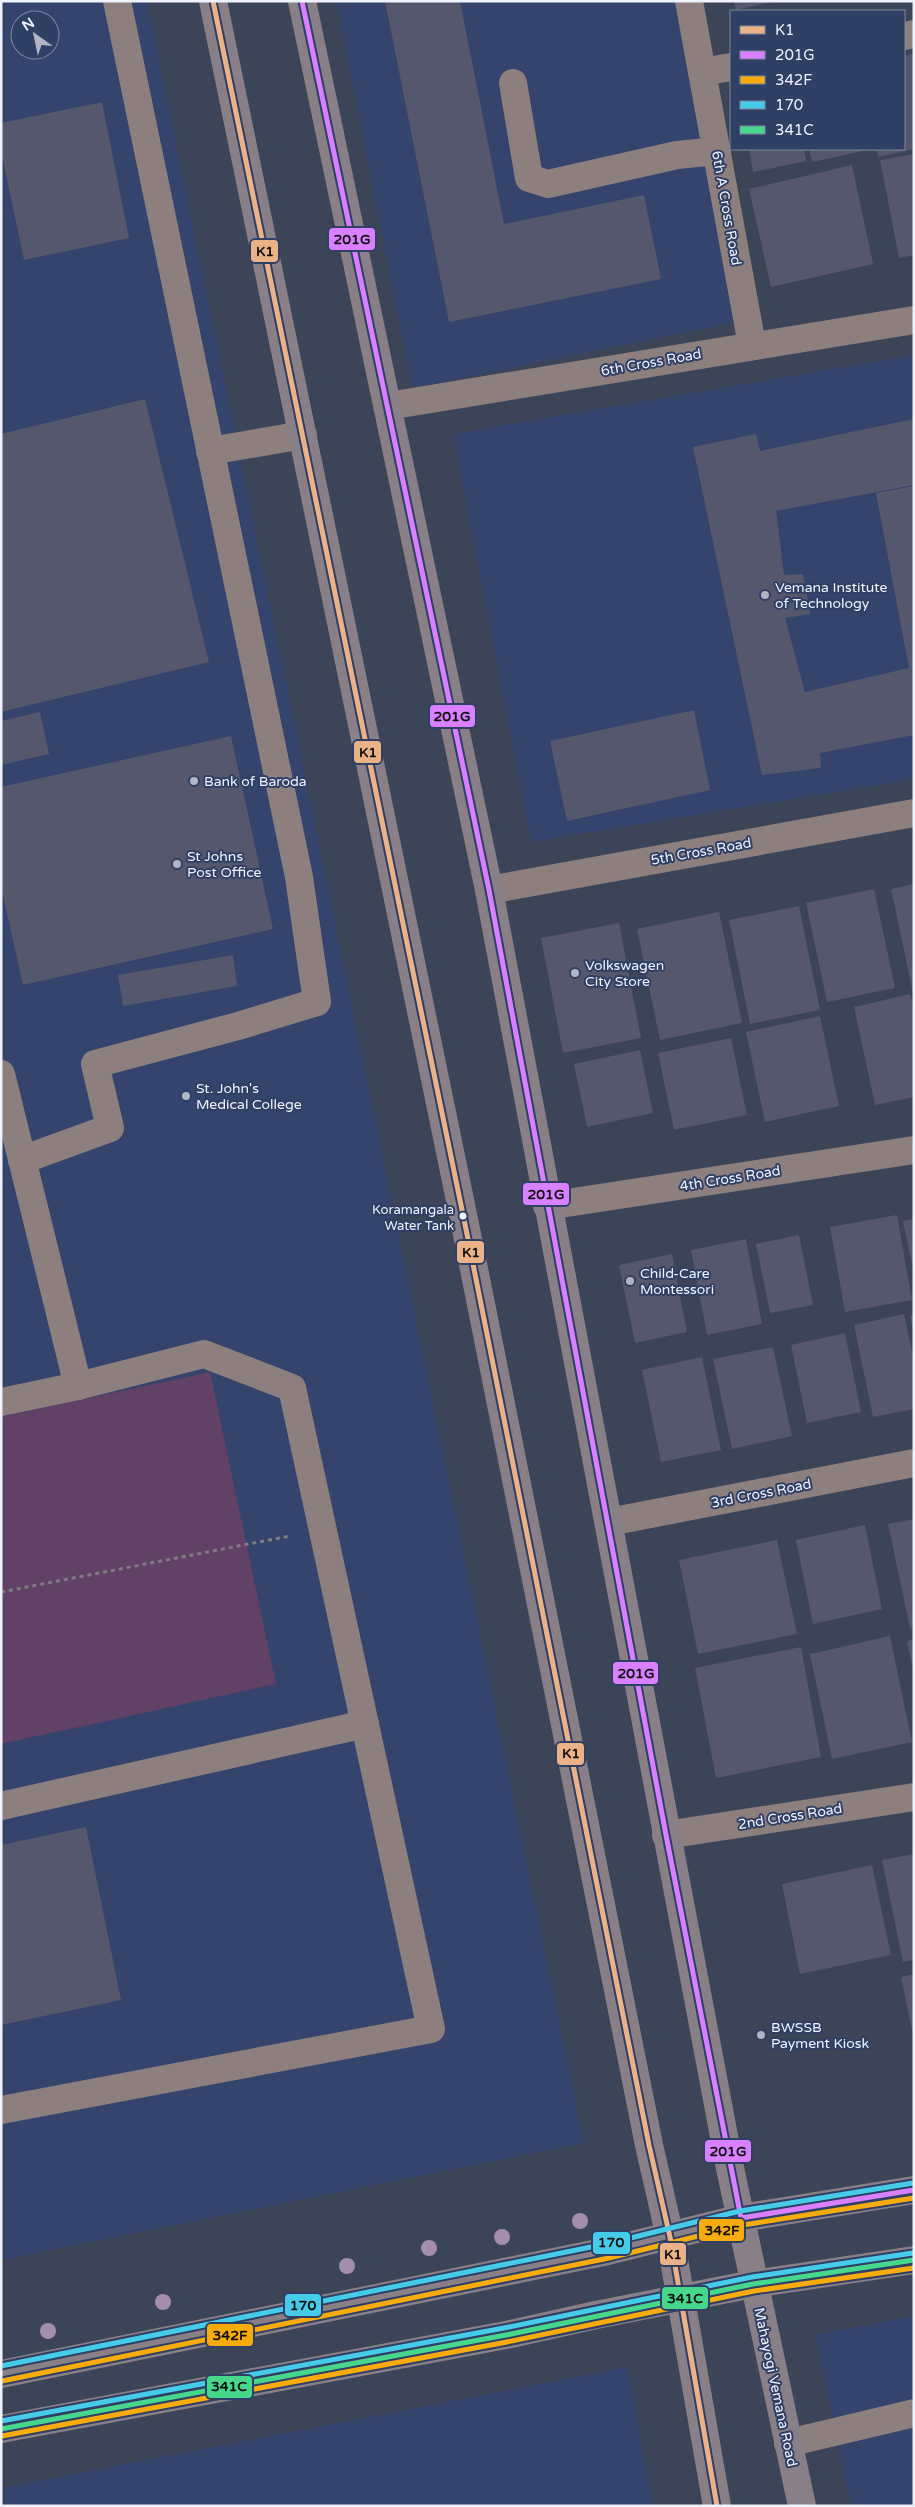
<svg xmlns="http://www.w3.org/2000/svg" width="915" height="2507" font-family="'Varela Round',sans-serif">
  <rect width="100%" height="100%" fill="#3c4458"/>
  <g fill="#35446d" fill-rule="evenodd">
    <path d="M1,1h146l437,2142 -583,117zM20,20h30v30h-30z"/>
    <path d="M336,1h338l63,321 -325,66z"/>
    <path d="M914,355v424l-383,63 -78,-408z"/>
    <path d="M914,2316v190h-63l-36,-171z"/>
    <path d="M628,2367l24,139h-651v-18z"/>
  </g>
  <path fill="#614165" d="M210,1372l66,312 -275,60v-327z"/>
  <g fill="#55576c">
    <path d="M385,1h75l44,223 140,-29 17,84 -212,43z"/>
    <path d="M734,1h38v1l-36,8z"/>
    <path d="M914,54v95l-36,8 -2,-8h28v-93z"/>
    <path d="M102,102l27,136 -105,22 -23,-109v-28z"/>
    <path d="M749,149h55l2,12 -53,11z"/>
    <path d="M809,149h59v1l-56,12z"/>
    <path d="M914,154v101l-15,3 -19,-98z"/>
    <path d="M852,165l21,99 -102,23 -22,-98z"/>
    <path d="M145,399l64,263 -208,50v-278z"/>
    <path d="M914,419v66l-138,26 8,64 19,-1 7,40 -25,4 20,74 104,-24 -33,-175 38,-7v249l-94,18 1,15 -59,7 -69,-328 63,-13 4,17z"/>
    <path d="M694,710l16,80 -143,31 -17,-80z"/>
    <path d="M40,712l9,42 -48,11v-44z"/>
    <path d="M231,736l42,193 -250,56 -22,-99v-99z"/>
    <path d="M914,884v109h-1l-22,-104z"/>
    <path d="M874,889l21,99 -68,14 -21,-99z"/>
    <path d="M799,906l21,104 -70,14 -21,-104z"/>
    <path d="M719,912l23,111 -82,17 -23,-111z"/>
    <path d="M619,923l22,115 -78,15 -22,-115z"/>
    <path d="M233,955l4,31 -114,20 -5,-31z"/>
    <path d="M910,994l4,16v87l-39,8 -21,-98z"/>
    <path d="M820,1016l19,90 -74,16 -19,-90z"/>
    <path d="M731,1038l16,77 -73,15 -16,-77z"/>
    <path d="M640,1050l13,63 -66,14 -13,-63z"/>
    <path d="M897,1215l15,85 -67,12 -15,-85z"/>
    <path d="M914,1219v49l-1,1 -10,-48z"/>
    <path d="M799,1235l14,70 -43,8 -14,-69z"/>
    <path d="M746,1239l16,85 -55,11 -16,-85z"/>
    <path d="M672,1254l15,78 -52,11 -16,-78z"/>
    <path d="M904,1314l10,48v47l-41,8 -19,-92z"/>
    <path d="M914,1315v14h-1l-3,-13z"/>
    <path d="M845,1333l16,79 -54,11 -16,-78z"/>
    <path d="M773,1347l19,89 -60,13 -19,-90z"/>
    <path d="M702,1357l19,93 -60,12 -19,-92z"/>
    <path d="M914,1519v108l-4,1 -22,-104z"/>
    <path d="M865,1525l17,84 -69,15 -17,-84z"/>
    <path d="M777,1540l20,94 -99,20 -19,-94z"/>
    <path d="M890,1636l22,106 -80,17 -22,-105z"/>
    <path d="M914,1639v31h-1l-6,-29z"/>
    <path d="M801,1647l20,110 -105,21 -21,-110z"/>
    <path d="M86,1827l35,173 -120,25v-180z"/>
    <path d="M914,1854v106l-11,2 -21,-102z"/>
    <path d="M872,1865l19,90 -91,19 -18,-90z"/>
    <path d="M914,1974v61h-1l-12,-58z"/>
  </g>
  <g fill="none" stroke-linecap="round" stroke-linejoin="round">
    <path stroke="#807b82" stroke-width="3" stroke-dasharray="4 4" stroke-linecap="butt" d="M1,1592l289,-56"/>
    <g stroke="#8e7f7f" stroke-width="28">
      <path d="M689,1l63,344"/>
      <path d="M904,36l10,-2"/>
      <path d="M702,72l29,-5"/>
      <path d="M513,83l16,95 19,6 129,-29 40,-4"/>
      <path d="M388,406l526,-86"/>
      <path d="M210,451l93,-16"/>
      <path d="M489,890l425,-77"/>
      <path d="M1,1074l77,312"/>
      <path d="M22,1160l88,-32 -15,-64 143,-38 79,-24 -18,-125 -182,-876"/>
      <path d="M547,1206l367,-56"/>
      <path d="M1,1402l77,-16 126,-32 88,34 139,641 -430,81"/>
      <path d="M609,1522l305,-59"/>
      <path d="M1,1806l364,-82"/>
      <path d="M666,1835l248,-38"/>
      <path d="M788,2443l126,-30"/>
    </g>
    <g stroke="#888086" stroke-width="28">
      <path d="M213,1l255,1238 181,906 21,92 47,269"/>
      <path d="M302,1l187,889 241,1278 72,338"/>
      <path d="M1,2374l607,-123 133,-33 173,-28"/>
      <path d="M1,2429l505,-94 90,-20 157,-31 161,-24"/>
    </g>
    <g stroke="#303f64" stroke-width="9">
      <path id="bus-1" d="M213,1l255,1238 181,906 21,92 47,269"/>
    </g>
    <g stroke="#303f64" stroke-width="9">
      <path id="bus-2" d="M302,1l187,889 177,945 75,383 173,-28"/>
    </g>
    <g stroke="#303f64" stroke-width="9">
      <g id="bus-3">
        <path d="M2,2381l607,-123 134,-33 171,-27"/>
        <path d="M2,2436l505,-94 247,-51 160,-23"/>
      </g>
    </g>
    <g stroke="#303f64" stroke-width="9">
      <g id="bus-4">
        <path d="M1,2366l605,-122 134,-33 173,-28"/>
        <path d="M1,2421l503,-93 248,-51 161,-24"/>
      </g>
    </g>
    <g stroke="#303f64" stroke-width="9">
      <path id="bus-5" d="M1,2429l505,-94 247,-51 161,-24"/>
    </g>
    <use href="#bus-1" stroke="#ebb288" stroke-width="5"/>
    <use href="#bus-2" stroke="#d880ff" stroke-width="5"/>
    <use href="#bus-3" stroke="#f8ab0d" stroke-width="5"/>
    <use href="#bus-4" stroke="#46cce9" stroke-width="5"/>
    <use href="#bus-5" stroke="#46d78d" stroke-width="5"/>
  </g>
  <g fill="#a38eaf">
    <circle cx="580" cy="2221" r="8"/>
    <circle cx="502" cy="2237" r="8"/>
    <circle cx="429" cy="2248" r="8"/>
    <circle cx="347" cy="2266" r="8"/>
    <circle cx="163" cy="2302" r="8"/>
    <circle cx="48" cy="2331" r="8"/>
  </g>
  <g fill="#b0b6c3" stroke="#303f64" stroke-width="2">
    <circle cx="765" cy="595" r="5"/>
    <circle cx="194" cy="781" r="5"/>
    <circle cx="177" cy="864" r="5"/>
    <circle cx="575" cy="973" r="5"/>
    <circle cx="186" cy="1096" r="5"/>
    <circle cx="630" cy="1281" r="5"/>
    <circle cx="761" cy="2035" r="5"/>
  </g>
  <circle fill="#eff3fc" stroke="#303f64" stroke-width="2" cx="463" cy="1216" r="4.5"/>
  <g text-anchor="middle" stroke-width="4" stroke-linejoin="round" paint-order="stroke">
    <g font-size="13" fill="#eff3fc" stroke="#303f64" text-anchor="end">
      <text x="454" y="1214">Koramangala<tspan x="454" dy="16">Water Tank</tspan></text>
    </g>
    <g font-size="14" fill="#eff3fc" stroke="#303f64">
      <text transform="translate(727 208) rotate(80)" y="5">6th A Cross Road</text>
      <text transform="translate(651 362) rotate(-10)" y="5">6th Cross Road</text>
      <text transform="translate(701 851) rotate(-10)" y="5">5th Cross Road</text>
      <text transform="translate(730 1178) rotate(-9)" y="5">4th Cross Road</text>
      <text transform="translate(761 1493) rotate(-11)" y="5">3rd Cross Road</text>
      <text transform="translate(790 1816) rotate(-9)" y="5">2nd Cross Road</text>
      <text transform="translate(776 2387) rotate(78)" y="5">Mahayogi Vemana Road</text>
    </g>
    <g font-size="14" fill="#eff3fc" stroke="#303f64" text-anchor="start">
      <text x="775" y="592">Vemana Institute<tspan x="775" dy="16">of Technology</tspan></text>
      <text x="204" y="786">Bank of Baroda</text>
      <text x="187" y="861">St Johns<tspan x="187" dy="16">Post Office</tspan></text>
      <text x="585" y="970">Volkswagen<tspan x="585" dy="16">City Store</tspan></text>
      <text x="196" y="1093">St. John's<tspan x="196" dy="16">Medical College</tspan></text>
      <text x="640" y="1278">Child-Care<tspan x="640" dy="16">Montessori</tspan></text>
      <text x="771" y="2032">BWSSB<tspan x="771" dy="16">Payment Kiosk</tspan></text>
    </g>
  </g>
  <g stroke="#303f64" stroke-width="2">
    <rect x="328" y="227" width="48" height="24" rx="5" fill="#d880ff"/>
    <rect x="250" y="239" width="29" height="24" rx="5" fill="#ebb288"/>
    <rect x="429" y="704" width="47" height="24" rx="5" fill="#d880ff"/>
    <rect x="353" y="740" width="29" height="24" rx="5" fill="#ebb288"/>
    <rect x="522" y="1182" width="48" height="24" rx="5" fill="#d880ff"/>
    <rect x="456" y="1240" width="29" height="24" rx="5" fill="#ebb288"/>
    <rect x="612" y="1661" width="47" height="24" rx="5" fill="#d880ff"/>
    <rect x="556" y="1742" width="29" height="24" rx="5" fill="#ebb288"/>
    <rect x="704" y="2139" width="48" height="24" rx="5" fill="#d880ff"/>
    <rect x="698" y="2218" width="47" height="24" rx="5" fill="#f8ab0d"/>
    <rect x="592" y="2231" width="39" height="24" rx="5" fill="#46cce9"/>
    <rect x="659" y="2242" width="28" height="24" rx="5" fill="#ebb288"/>
    <rect x="661" y="2286" width="48" height="24" rx="5" fill="#46d78d"/>
    <rect x="284" y="2293" width="38" height="24" rx="5" fill="#46cce9"/>
    <rect x="206" y="2323" width="48" height="24" rx="5" fill="#f8ab0d"/>
    <rect x="206" y="2375" width="47" height="24" rx="5" fill="#46d78d"/>
  </g>
  <g font-size="14" text-anchor="middle" font-weight="bold" fill="#111">
    <text x="352" y="244">201G</text>
    <text x="265" y="256">K1</text>
    <text x="452" y="721">201G</text>
    <text x="368" y="757">K1</text>
    <text x="546" y="1199">201G</text>
    <text x="471" y="1257">K1</text>
    <text x="636" y="1678">201G</text>
    <text x="571" y="1758">K1</text>
    <text x="728" y="2156">201G</text>
    <text x="722" y="2235">342F</text>
    <text x="611" y="2247">170</text>
    <text x="673" y="2259">K1</text>
    <text x="685" y="2303">341C</text>
    <text x="303" y="2310">170</text>
    <text x="230" y="2340">342F</text>
    <text x="229" y="2391">341C</text>
  </g>
  <rect width="915" height="2507" fill="none" stroke="#eff3fc" stroke-width="5"/>
  <rect x="730" y="10" width="175" height="140" fill="#303f64" stroke="#7c87a1"/>
  <rect x="740" y="26" width="25" height="8" fill="#ebb288" stroke="#7c87a1"/>
  <text x="775" y="35" font-size="15" fill="#eff3fc">K1</text>
  <rect x="740" y="51" width="25" height="8" fill="#d880ff" stroke="#7c87a1"/>
  <text x="775" y="60" font-size="15" fill="#eff3fc">201G</text>
  <rect x="740" y="76" width="25" height="8" fill="#f8ab0d" stroke="#7c87a1"/>
  <text x="775" y="85" font-size="15" fill="#eff3fc">342F</text>
  <rect x="740" y="101" width="25" height="8" fill="#46cce9" stroke="#7c87a1"/>
  <text x="775" y="110" font-size="15" fill="#eff3fc">170</text>
  <rect x="740" y="126" width="25" height="8" fill="#46d78d" stroke="#7c87a1"/>
  <text x="775" y="135" font-size="15" fill="#eff3fc">341C</text>
  <g transform="translate(35 35) rotate(327)"><circle r="24" fill="#303f64" stroke="#7c87a1"/>
  <path d="M0-4L9 19L0 12L-9 19Z" fill="#b0b6c3"/>
  <text y="-8" font-size="14" font-weight="bold" text-anchor="middle" fill="#eff3fc">N</text>
  </g>
</svg>
